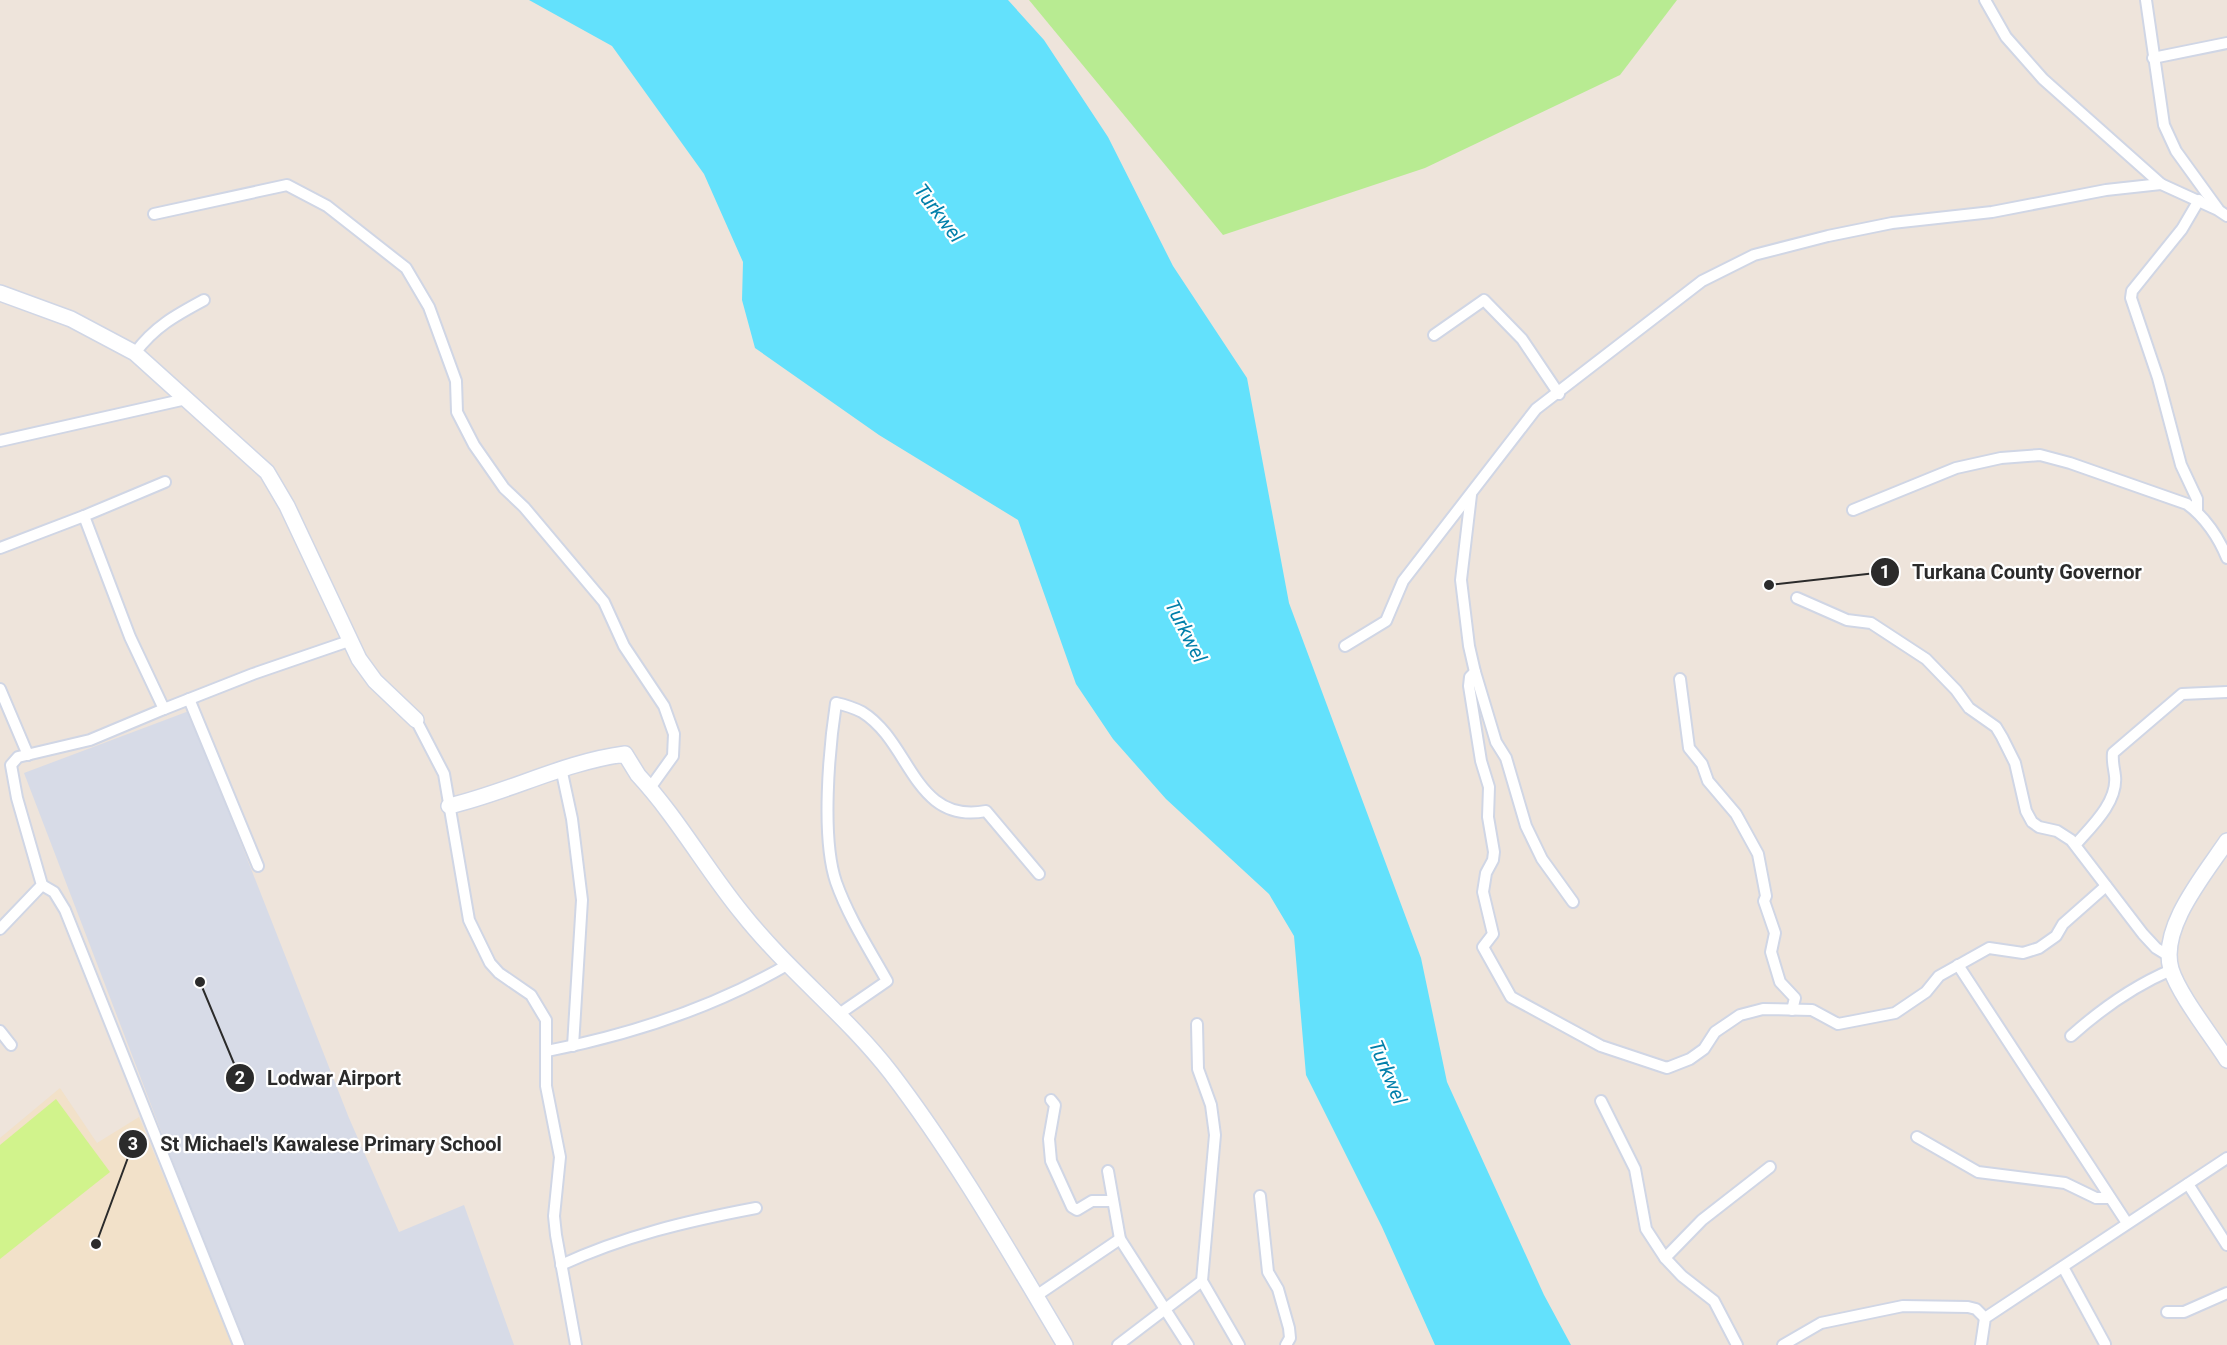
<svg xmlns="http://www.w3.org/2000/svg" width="2227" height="1345" font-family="Roboto,sans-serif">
  <rect width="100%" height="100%" fill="#eee4db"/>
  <path fill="#f2e1c9" d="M60,1088l37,55 42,-26 94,228h-233v-207z"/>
  <path fill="#d7dbe7" d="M189,711l160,407 50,114 65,-27 50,140h-271l-219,-572z"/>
  <path fill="#b8eb92" d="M1029,0h648l-57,75 -195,93 -202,67z"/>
  <path fill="#d1f38c" d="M56,1099l54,73 -110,87v-114z"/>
  <path fill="#63e1fc" d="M529,0h479l36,40 64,97 65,129 74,112 42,225 132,355 26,124 97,213 27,50h-136l-53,-118 -76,-152 -12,-139 -25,-42 -103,-95 -53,-60 -37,-55 -58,-164 -139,-85 -124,-87 -13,-48 1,-38 -39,-88 -92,-128z"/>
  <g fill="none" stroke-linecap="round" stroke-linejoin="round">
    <g stroke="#d0d6e5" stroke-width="14">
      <g id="street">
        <path d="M1985,0l21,37 37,42 118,105 57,26 9,6"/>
        <path d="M2146,0l18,125 12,26 42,58"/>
        <path d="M2153,58l74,-15"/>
        <path d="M154,214l133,-29 40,21 79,62 23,39 27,74 1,31 17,33 30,43 20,19 80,95 20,44 40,60 10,28 -1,22 -23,32"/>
        <path d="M1434,335l50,-35 38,39 37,55"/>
        <path d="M135,353c19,-26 41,-38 69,-53"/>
        <path d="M0,441l186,-42"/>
        <path d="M1471,495l-10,85 8,66 6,26 21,70 10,16 20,68 16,33 31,43"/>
        <path d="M1853,510l103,-42 45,-10 39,-3 30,8 117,41c18,13 32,34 40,54"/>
        <path d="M2197,511v-12l-16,-34 -23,-87 -27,-80 1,-7 50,-62 17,-29"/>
        <path d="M84,516l81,-34"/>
        <path d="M0,548l84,-32 46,121 34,72 89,-35 96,-33"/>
        <path d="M1797,598l50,22 24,3 55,36 30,31 13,18 27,19 6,10 13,26 11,48 6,11 7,5 18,4 14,9 72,94 13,14 13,8"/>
        <path d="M1345,646l41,-25 17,-40 133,-172 166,-128 52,-26 74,-19 64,-13 100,-11 114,-22 55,-6"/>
        <path d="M1475,672l-5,5 -1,9 12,75 8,26 -1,30 6,35 -1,8 -7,13 -3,19 10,42 -10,13 28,50 90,49 66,22 23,-9 14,-10 11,-17 25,-17 23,-6 49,1 26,14 57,-11 31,-21 13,-16 50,-28 34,5 16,-5 17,-12 7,-12 43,-38"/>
        <path d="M1680,679l9,69 13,16 6,17 28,33 22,40 8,42 -2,5 11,32 -4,19 9,30 15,16 -3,12"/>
        <path d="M0,689l28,66"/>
        <path d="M189,699l69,167"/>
        <path d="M416,720l28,54 25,146 21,43 9,10 32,22 15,25v66l14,71 -6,59 2,19 20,110"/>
        <path d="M561,768l11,51 10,81 -9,146"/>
        <path d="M2076,844c15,-17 42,-42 39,-68 -1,-9 -3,-14 -2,-23l69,-59 45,-2"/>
        <path d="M42,885l12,7 11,18 174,435"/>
        <path d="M0,929l42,-44 -25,-87 -6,-33 7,-8 72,-17 74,-31"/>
        <path d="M1958,965l169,258"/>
        <path d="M839,1014l48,-33c-18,-32 -39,-65 -51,-99 -15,-44 -7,-133 0,-179 9,2 18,5 26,9 49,30 52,113 124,99l53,63"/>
        <path d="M1197,1024l1,45 13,36 4,30 -13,146 37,64"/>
        <path d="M0,1031l11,14"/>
        <path d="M2071,1036c29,-26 65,-51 100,-66"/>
        <path d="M547,1051c82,-16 167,-44 240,-86"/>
        <path d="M1051,1100l4,5 -6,34 2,22 21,46 5,3 15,-9h21"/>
        <path d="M1601,1101l34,68 11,60 19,29 17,18 32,25 23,44"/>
        <path d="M1917,1137l61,35 87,11 31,15h14"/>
        <path d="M1108,1171l12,68 68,106"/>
        <path d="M2188,1184l39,61"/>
        <path d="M1260,1196l8,76 10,17 11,39 1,10 -4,7"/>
        <path d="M1665,1258l37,-38 68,-53"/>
        <path d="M561,1265c63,-29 126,-44 195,-57"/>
        <path d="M2063,1267l42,77"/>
        <path d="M1036,1296l84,-57"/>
        <path d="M2167,1312h17l43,-19"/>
        <path d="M1118,1345l84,-64"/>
        <path d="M1783,1345l38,-22 82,-17 65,1 8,2 9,9"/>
        <path d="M1981,1345l4,-27 3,-2 239,-158"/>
      </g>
    </g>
    <g stroke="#d0d6e5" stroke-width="18">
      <g id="secondary">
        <path d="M0,293l71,26 64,34 132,119 20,34 72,153 16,22 41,39"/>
        <path d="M449,806c60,-14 115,-44 176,-52l13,21c39,42 68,94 104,138 46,58 104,102 149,160 65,85 119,180 174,272"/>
        <path d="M2227,841c-22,33 -68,87 -56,128 8,26 41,67 56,91"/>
      </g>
    </g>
    <use href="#street" stroke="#fff" stroke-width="10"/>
    <use href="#secondary" stroke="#fff" stroke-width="15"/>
  </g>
  <g text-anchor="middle" stroke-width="4.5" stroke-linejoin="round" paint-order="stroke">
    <g font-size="20" font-style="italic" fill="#007faa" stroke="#fff">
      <text transform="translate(939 213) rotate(53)" y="7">Turkwel</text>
      <text transform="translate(1186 631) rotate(63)" y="7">Turkwel</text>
      <text transform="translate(1388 1072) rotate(67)" y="7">Turkwel</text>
    </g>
  </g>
  <path fill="none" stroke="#2b2b2b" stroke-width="2" d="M1769 585L1885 572M200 982L240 1078M96 1244L133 1144"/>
  <g fill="#2b2b2b" stroke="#fff" stroke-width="2">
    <circle cx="1769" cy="585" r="6"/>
    <circle cx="200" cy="982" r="6"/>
    <circle cx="96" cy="1244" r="6"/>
    <circle cx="1885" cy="572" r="15"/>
    <circle cx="240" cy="1078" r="15"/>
    <circle cx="133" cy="1144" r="15"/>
  </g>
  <g font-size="18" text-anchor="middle" font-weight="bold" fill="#fff">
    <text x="1885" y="578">1</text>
    <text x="240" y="1084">2</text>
    <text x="133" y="1150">3</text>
  </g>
  <g font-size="20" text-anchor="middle" font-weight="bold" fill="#2b2b2b" stroke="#fff" stroke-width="4.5" stroke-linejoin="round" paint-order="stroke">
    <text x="2027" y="579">Turkana County Governor</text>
    <text x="334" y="1085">Lodwar Airport</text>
    <text x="331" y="1151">St Michael's Kawalese Primary School</text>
  </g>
</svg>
